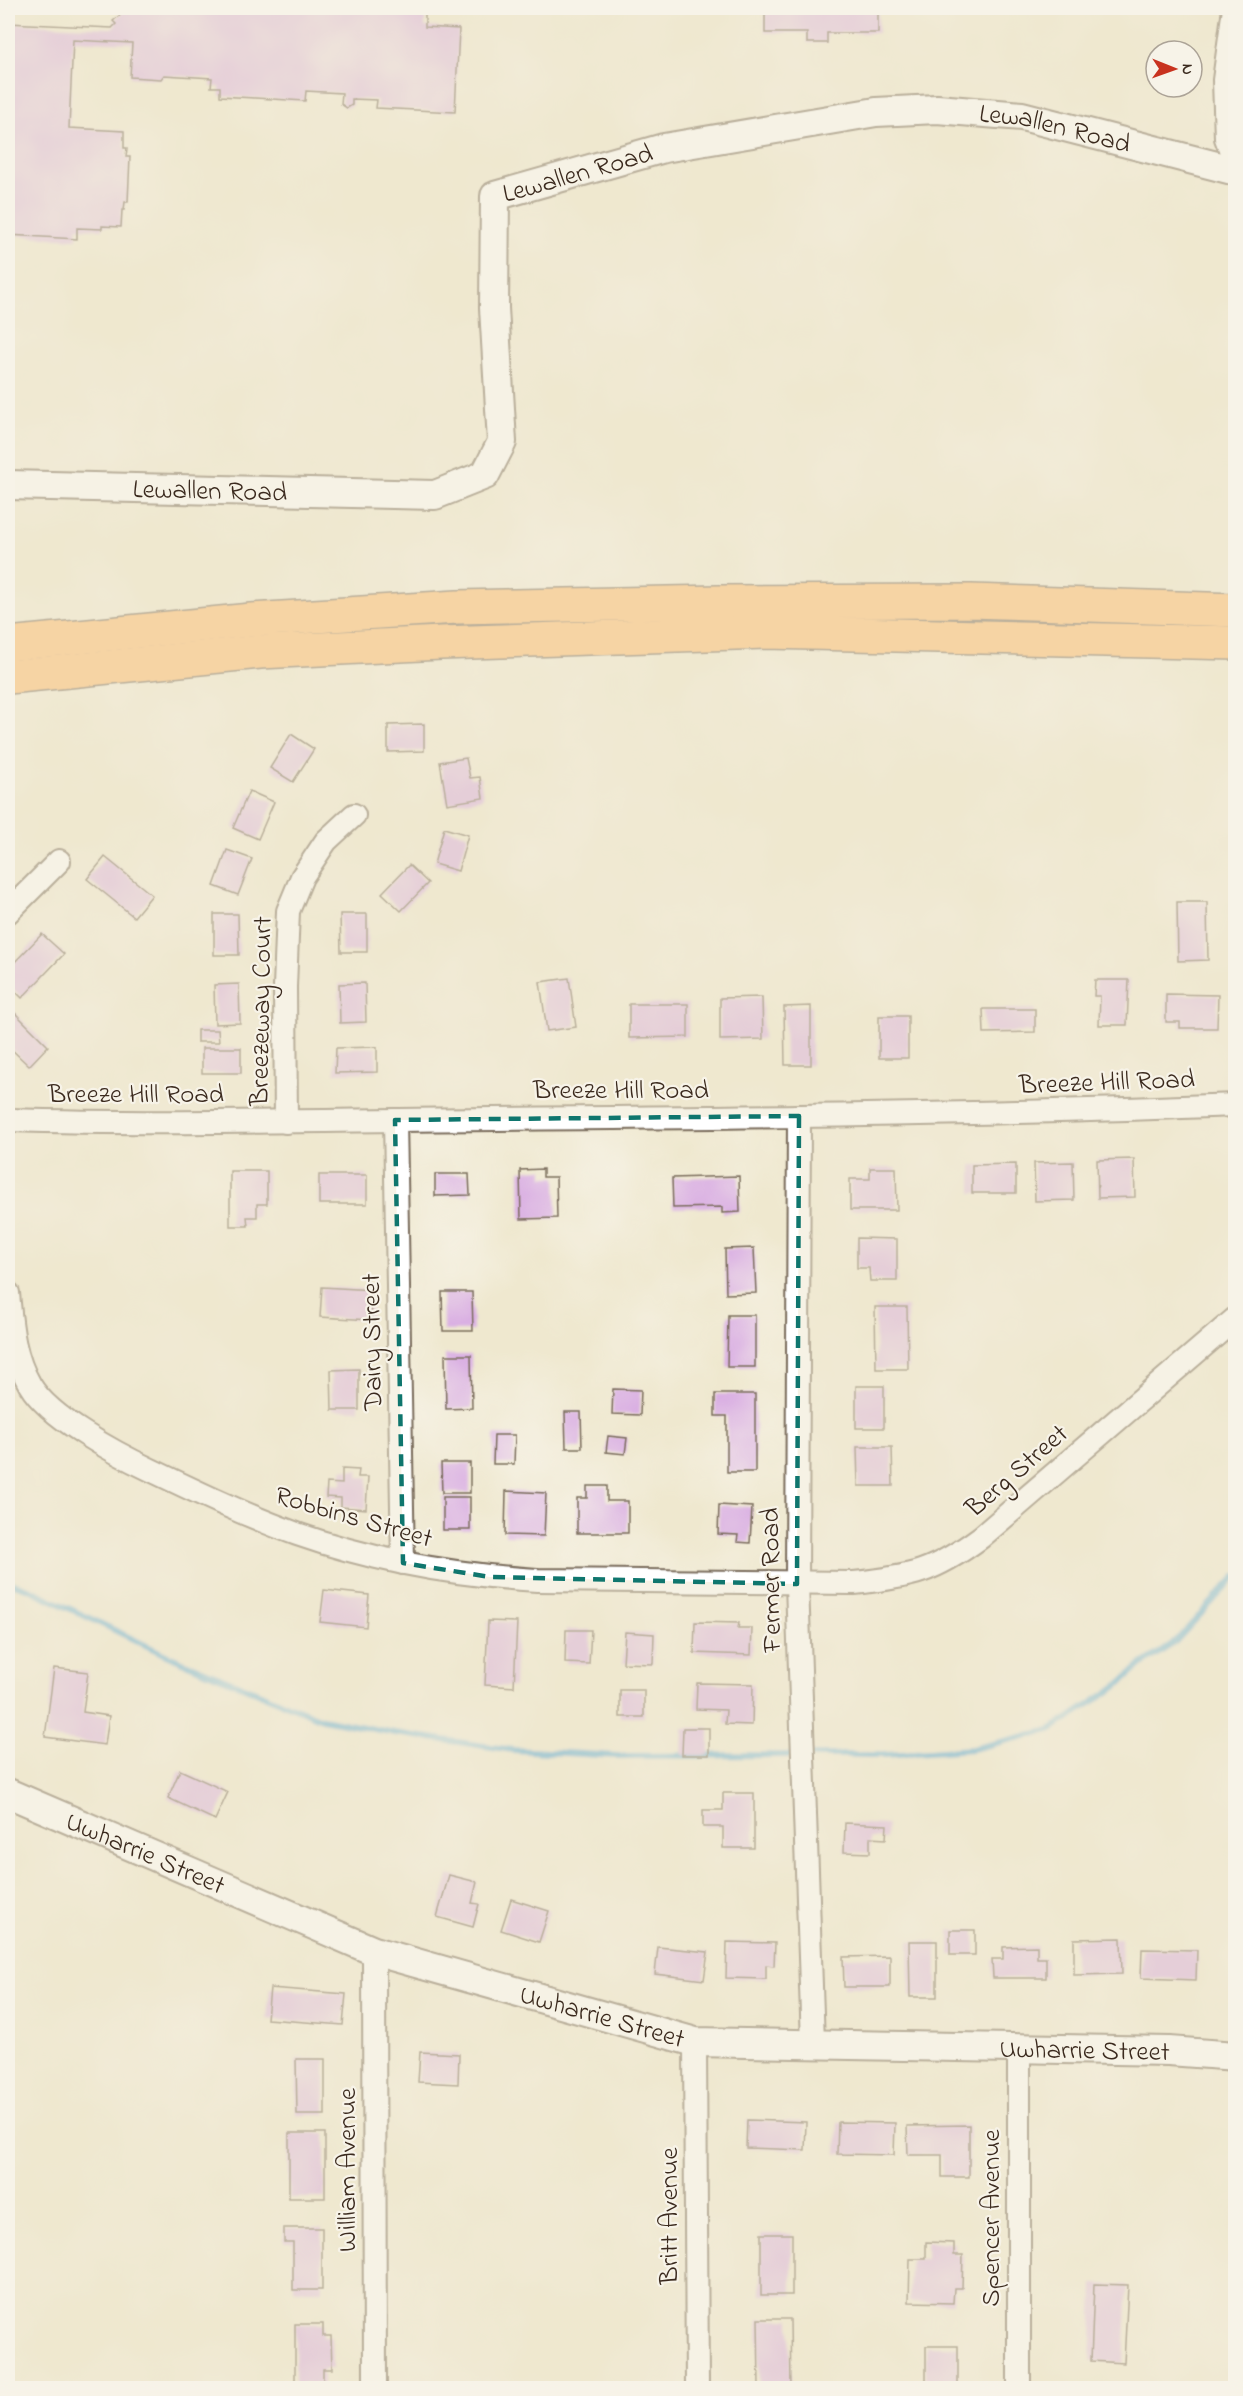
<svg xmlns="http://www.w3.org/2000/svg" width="1243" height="2396" font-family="'Indie Flower',sans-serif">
  <rect width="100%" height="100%" fill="#f7f3e8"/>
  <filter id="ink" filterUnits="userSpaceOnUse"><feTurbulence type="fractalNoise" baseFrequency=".0167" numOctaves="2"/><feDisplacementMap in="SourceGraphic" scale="12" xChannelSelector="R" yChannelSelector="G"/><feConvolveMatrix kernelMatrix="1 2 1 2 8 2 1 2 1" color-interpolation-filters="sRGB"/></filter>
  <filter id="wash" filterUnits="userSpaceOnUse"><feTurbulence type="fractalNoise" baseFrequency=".008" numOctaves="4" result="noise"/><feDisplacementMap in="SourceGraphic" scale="24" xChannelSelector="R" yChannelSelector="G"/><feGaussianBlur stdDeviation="1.35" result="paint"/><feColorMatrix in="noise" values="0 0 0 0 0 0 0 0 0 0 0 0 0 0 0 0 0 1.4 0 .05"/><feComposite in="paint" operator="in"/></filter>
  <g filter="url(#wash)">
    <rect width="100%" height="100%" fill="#efe8cf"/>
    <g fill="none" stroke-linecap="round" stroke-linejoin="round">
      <g stroke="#5aaad4" stroke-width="6">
        <path d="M8,1582l21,7 139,67 154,63 73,14 118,17 104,6 180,-1"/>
        <path d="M808,1755h77l87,-6 78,-19 66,-43 25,-22 34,-23 61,-66"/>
      </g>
    </g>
    <g id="blocks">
      <g fill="#dab0e3">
        <path d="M128,8l2,3v-3h295v19l34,2 -4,83 -79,-4 1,-8 -25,-1v6l-5,3 -6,-4 1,-11 -36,-2 -1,10 -85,-5v-9h-9l1,-9 -48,-3 -3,4 -31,-2 2,-34 -59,-3 -4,88 55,3v17h3l-1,9h4l-2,45h-3l-1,8h-2l-1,17 -19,-1v3l-25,-1v11l-69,-4v-212l104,5 4,-4 -3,-3z"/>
        <path d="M765,8h113v25h-51v10h-20v-10h-42z"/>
        <path d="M424,724v27l-36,1v-27z"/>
        <path d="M291,734l23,15 -21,33 -23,-14z"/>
        <path d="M466,758l4,20 10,-1 3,21 -36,6 -7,-42z"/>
        <path d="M249,791l25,11 -16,37 -25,-11z"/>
        <path d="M444,828l24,7 -10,36 -24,-7z"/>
        <path d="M227,850l25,9 -14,36 -24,-9z"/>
        <path d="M105,857l47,38 -18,22 -47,-38z"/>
        <path d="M409,865l19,18 -27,28 -19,-18z"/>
        <path d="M1177,902h30l1,58 -30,1z"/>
        <path d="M214,914h24l1,41h-25z"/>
        <path d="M340,914h27v38h-26z"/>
        <path d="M42,934l22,20 -42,44 -14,-14v-15z"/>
        <path d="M569,978l7,49 -29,4 -7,-49z"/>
        <path d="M1095,980h34l-2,45h-28l1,-29h-6z"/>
        <path d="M365,983l1,39 -26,1 -1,-39z"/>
        <path d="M239,984l1,39 -25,1 -1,-39z"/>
        <path d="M1166,994l52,1 -1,33h-37v-6h-14z"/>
        <path d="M762,997l1,42 -43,1v-42z"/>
        <path d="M629,1004h59v33l-59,1z"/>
        <path d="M8,1006l40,40 -19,20 -21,-20z"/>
        <path d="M811,1006v59h-26l-1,-58z"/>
        <path d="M983,1009h52v23l-51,1z"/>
        <rect x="879" y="1016" width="29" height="42"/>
        <path d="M197,1030h21l1,12h-22z"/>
        <path d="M377,1047v25l-42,1 1,-25z"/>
        <rect x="202" y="1048" width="39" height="25"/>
        <path d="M1134,1159l1,38 -37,1 -1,-38z"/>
        <path d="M1073,1162l1,38 -39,1 -1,-38z"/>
        <path d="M1016,1164v29h-44v-28z"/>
        <path d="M870,1168h26l1,42h-47v-31h20z"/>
        <path d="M543,1169v8h13l1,41 -36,1 -1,-49z"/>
        <path d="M230,1171h37v33h-10v13h-10l1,9h-18z"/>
        <path d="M435,1174h34l1,21 -35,1z"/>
        <rect x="319" y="1175" width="48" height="29"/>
        <path d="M739,1176l1,36 -18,1v-6l-49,1 -1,-30z"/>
        <path d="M857,1238l40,1v42h-27l-1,-13h-12z"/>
        <path d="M754,1248l2,45 -30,1 -1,-45z"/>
        <path d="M322,1287l51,3 -2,30 -51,-3z"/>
        <path d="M442,1292h30l1,39h-30z"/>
        <path d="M875,1307h32l1,62h-32z"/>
        <path d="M728,1315h27v52h-28z"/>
        <path d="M445,1355h26l1,53 -26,1z"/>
        <path d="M359,1369v41h-27l-1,-40z"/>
        <rect x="856" y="1386" width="28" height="42"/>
        <path d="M613,1389l28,1 -1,25 -28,-1z"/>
        <path d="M715,1394h40v78h-28v-56h-12z"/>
        <path d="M565,1412h16l1,36h-16z"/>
        <path d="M494,1435h21l-1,29h-21z"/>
        <path d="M608,1436l19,2 -2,16 -19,-2z"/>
        <path d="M857,1447h35l1,39h-35z"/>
        <path d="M441,1463h29v30h-28z"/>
        <path d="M342,1469l17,1 -1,7h10l-2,32 -25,-2v-9l-15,-1 1,-14 15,1z"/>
        <path d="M587,1486h20v15h21v32h-51v-35h10z"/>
        <path d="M506,1491l40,2 -2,43 -39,-1z"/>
        <rect x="443" y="1497" width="27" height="33"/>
        <path d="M719,1505l33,2 -2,36 -13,-1 1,-7 -20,-1z"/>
        <path d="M324,1590l45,5 -3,32 -46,-5z"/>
        <path d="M488,1621l29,1 -3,65 -29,-2z"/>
        <path d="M695,1622l44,1 -1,5h14l-1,27 -57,-2z"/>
        <path d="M566,1630h25l-2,34 -24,-1z"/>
        <path d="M625,1632l29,2 -1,30 -30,-1z"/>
        <path d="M54,1668l34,4 -5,40 26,4 -4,29 -60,-8z"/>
        <path d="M697,1683l56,1 -1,41 -27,-1 1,-14 -30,-1z"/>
        <rect x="620" y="1690" width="24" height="27"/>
        <path d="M683,1728h26v27h-27z"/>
        <path d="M180,1770l48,22 -13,28 -47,-22z"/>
        <path d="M723,1793h31v55h-31v-21h-20v-17h20z"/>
        <path d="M845,1823l42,2 -1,14 -16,-1v15l-26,-1z"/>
        <path d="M449,1875l28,7 -5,21 7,1 -6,23 -36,-10z"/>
        <path d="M511,1899l38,12 -10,31 -38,-12z"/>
        <rect x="950" y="1930" width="25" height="25"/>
        <path d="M1121,1938l1,36 -48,1v-36z"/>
        <path d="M909,1941h28v56h-27z"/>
        <path d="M727,1942l48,1 -1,23 -8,-1v14l-40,-1z"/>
        <path d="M1037,1946v12h9v20h-53l-1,-19h11v-12z"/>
        <path d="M658,1947l50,5 -4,28 -49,-6z"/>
        <path d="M1142,1949l55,1 -1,30 -55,-2z"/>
        <path d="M890,1956v31h-46l-1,-30z"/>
        <path d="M270,1988l76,6 -3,31 -76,-6z"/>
        <path d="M420,2052l39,2 -1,30 -40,-2z"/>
        <path d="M296,2059h29v56h-28z"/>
        <path d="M747,2120l59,2 -1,28 -59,-2z"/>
        <path d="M838,2122l57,1 -1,32 -57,-1z"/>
        <path d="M969,2125v52h-27v-22h-34l-1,-29z"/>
        <rect x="289" y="2133" width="36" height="65"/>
        <path d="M284,2228h38v62h-29v-48h-9z"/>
        <rect x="761" y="2234" width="31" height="61"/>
        <path d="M926,2242l28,1v12h9l-1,33h-8l-1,15 -44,-1 1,-43h16z"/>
        <path d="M1094,2284l34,1 -4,78 -33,-2z"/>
        <path d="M758,2319h32l1,69h-32z"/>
        <path d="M295,2324h28v12h8l1,33h-9v15h-28z"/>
        <path d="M926,2346h32v42h-43v-6h11z"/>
      </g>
    </g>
  </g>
  <g filter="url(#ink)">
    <use href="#blocks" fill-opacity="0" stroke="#7a6c5c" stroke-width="1.5"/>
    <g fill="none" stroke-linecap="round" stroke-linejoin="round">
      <g stroke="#7a6c5c" stroke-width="26">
        <g id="minor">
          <path d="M1234,8l-10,72 2,58 10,27"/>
          <path d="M8,912l51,-51"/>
          <path d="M799,1116l-2,468 16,459"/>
          <path d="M8,1120c162,5 324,0 487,-1 247,-2 494,-4 741,-14"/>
          <path d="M395,1120l8,443"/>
          <path d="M286,1122l-1,-135 3,-76 14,-34 24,-36 28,-26"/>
          <path d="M8,1293c3,31 5,63 22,92 19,33 87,69 121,85 48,23 96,46 146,64 77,27 159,41 240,46l317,3c58,-6 80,-11 127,-46l255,-219"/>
          <path d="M374,1951l1,437"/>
          <path d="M695,2042l2,346"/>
          <path d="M1019,2388v-340"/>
        </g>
      </g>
      <g stroke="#7a6c5c" stroke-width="32">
        <g id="tertiary">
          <path id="s1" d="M8,485l427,10 50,-20 17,-33 -8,-134 1,-112 169,-48 212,-36 61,-3 85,7 214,55"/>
          <path id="s2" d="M8,1793l366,158 321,91 474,9 67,5"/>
        </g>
      </g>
      <g stroke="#7a6c5c" stroke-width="36">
        <g id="motorway">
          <path d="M8,644l243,-24 206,-13 262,-5 252,-1 265,9"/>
          <path d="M8,677l252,-25 181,-9 325,-11 470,11"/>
        </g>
      </g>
      <use href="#minor" stroke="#fff" stroke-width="22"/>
      <use href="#tertiary" stroke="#fff" stroke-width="28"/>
      <use href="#motorway" stroke="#febc70" stroke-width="33"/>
    </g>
  </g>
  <path d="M0 0H1243V2396H0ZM799,1116l-2,468 -307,-7 -87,-14 -8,-443z" fill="#efe8cf" fill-opacity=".55" fill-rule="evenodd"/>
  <path fill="none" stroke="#0f766e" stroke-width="4.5" stroke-dasharray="12 8" stroke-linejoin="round" d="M799,1116l-2,468 -307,-7 -87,-14 -8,-443z"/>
  <g text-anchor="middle" stroke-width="4.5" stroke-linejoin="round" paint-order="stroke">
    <g font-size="27" fill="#3b2a1e" stroke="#f7f3e8">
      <text dy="9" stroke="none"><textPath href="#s1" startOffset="1336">Lewallen Road</textPath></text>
      <text dy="9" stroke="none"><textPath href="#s1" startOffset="850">Lewallen Road</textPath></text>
      <text dy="9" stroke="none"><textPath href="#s1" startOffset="202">Lewallen Road</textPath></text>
      <text transform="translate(260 1011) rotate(-89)" y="9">Breezeway Court</text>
      <text transform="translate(1107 1081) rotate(-2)" y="9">Breeze Hill Road</text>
      <text x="621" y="1098">Breeze Hill Road</text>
      <text x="136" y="1102">Breeze Hill Road</text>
      <text transform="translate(371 1342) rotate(-91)" y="9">Dairy Street</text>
      <text transform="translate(1016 1470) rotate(-41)" y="9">Berg Street</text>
      <text transform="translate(354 1516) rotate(16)" y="9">Robbins Street</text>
      <text transform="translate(770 1580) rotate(-91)" y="9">Fermer Road</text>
      <text dy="9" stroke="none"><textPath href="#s2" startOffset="150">Uwharrie Street</textPath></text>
      <text dy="9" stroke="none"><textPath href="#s2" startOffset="636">Uwharrie Street</textPath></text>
      <text dy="9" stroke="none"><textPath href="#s2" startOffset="1122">Uwharrie Street</textPath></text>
      <text transform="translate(346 2170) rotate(-90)" y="9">William Avenue</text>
      <text transform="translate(668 2216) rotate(-90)" y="9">Britt Avenue</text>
      <text transform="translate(990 2218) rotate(-90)" y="9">Spencer Avenue</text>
    </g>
  </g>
  <rect width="1243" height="2396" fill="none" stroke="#f7f3e8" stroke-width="30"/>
  <g transform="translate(1174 69) rotate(91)"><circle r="28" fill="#f7f3e8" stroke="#aca397" stroke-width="1.5"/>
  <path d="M0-4.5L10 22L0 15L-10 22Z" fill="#c8321e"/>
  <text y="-9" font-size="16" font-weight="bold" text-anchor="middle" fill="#3b2a1e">N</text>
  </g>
</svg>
